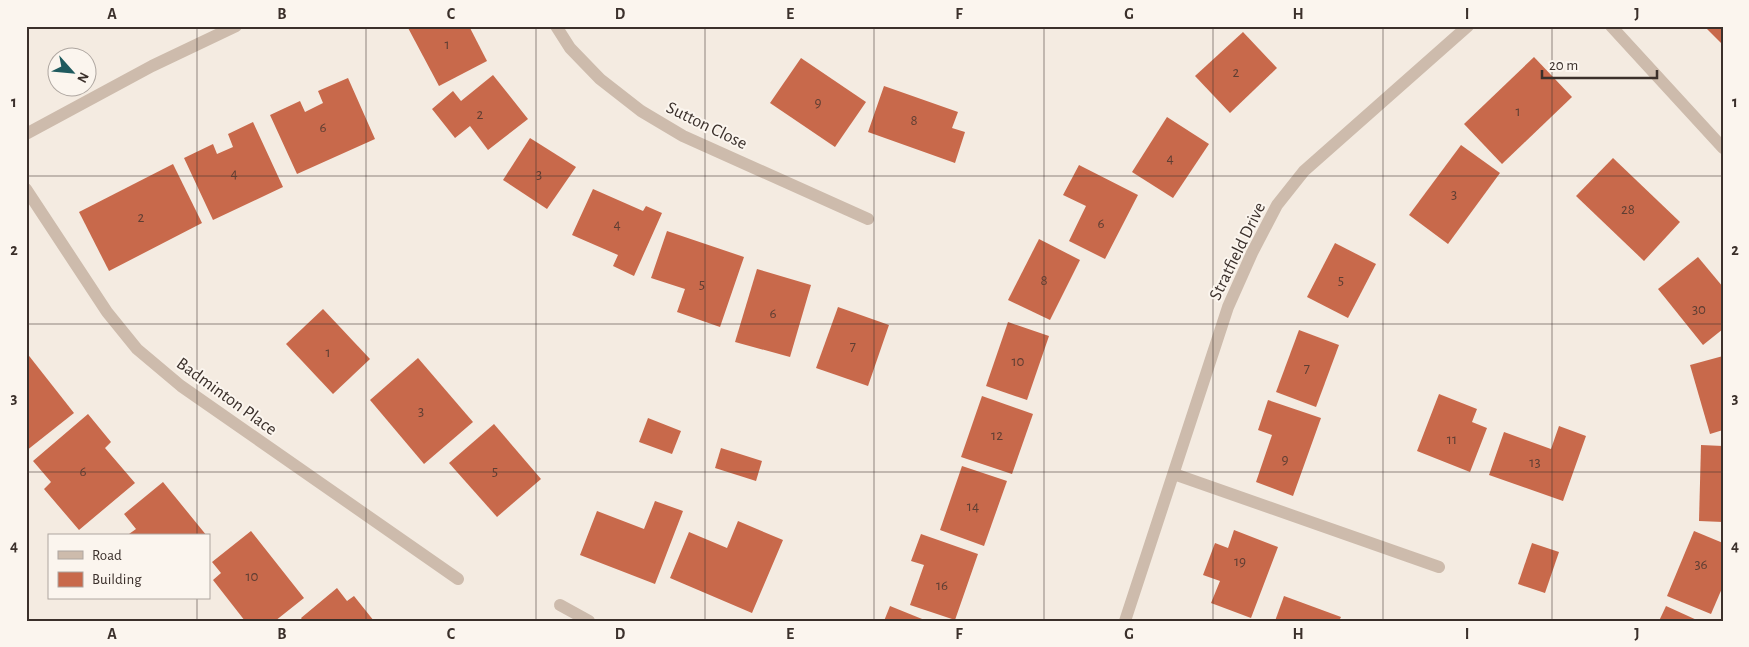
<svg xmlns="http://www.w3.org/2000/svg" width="1749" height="647" font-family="'Alegreya Sans',sans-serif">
  <rect width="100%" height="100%" fill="#f4ebe1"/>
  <g fill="#c8694b">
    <path d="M407,26h62l18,35 -48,25z"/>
    <path d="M1704,26h19v19z"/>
    <path d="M1243,32l34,36 -47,45 -35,-37z"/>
    <path d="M1534,57l38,40 -70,67 -38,-40z"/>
    <path d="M801,58l65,44 -31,45 -65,-44z"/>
    <path d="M493,75l35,44 -40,31 -18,-24 -15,12 -23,-29 21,-18 8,10z"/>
    <path d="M348,78l27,61 -78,35 -27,-59 30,-14 5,11 18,-9 -5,-12z"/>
    <path d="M884,86l74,26 -6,16 13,4 -10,31 -87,-31z"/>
    <path d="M1167,117l42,27 -36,54 -41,-26z"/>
    <path d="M253,122l30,65 -70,33 -29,-62 29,-14 4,10 16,-7 -5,-13z"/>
    <path d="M530,138l46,29 -29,42 -44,-29z"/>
    <path d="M1461,145l39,28 -52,71 -39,-29z"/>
    <path d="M1613,158l67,64 -36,39 -68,-65z"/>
    <path d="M173,164l29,59 -93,48 -30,-59z"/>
    <path d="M1079,165l59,30 -33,64 -36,-18 17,-35 -23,-11z"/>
    <path d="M593,189l50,22 3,-5 16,7 -28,63 -21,-10 5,-11 -46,-20z"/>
    <path d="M667,231l77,26 -24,70 -43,-15 8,-23 -34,-11z"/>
    <path d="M1039,239l41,21 -30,60 -42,-20z"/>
    <path d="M1335,243l41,21 -28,54 -41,-21z"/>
    <path d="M1698,257l25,30v42l-20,16 -45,-56z"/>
    <path d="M757,269l54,16 -21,72 -55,-15z"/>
    <path d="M838,307l51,18 -21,61 -52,-18z"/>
    <path d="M323,309l47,50 -37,35 -47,-50z"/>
    <path d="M1008,322l41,14 -22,64 -41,-14z"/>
    <path d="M1299,330l40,15 -23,62 -40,-15z"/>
    <path d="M26,352l48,61 -48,38z"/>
    <path d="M1723,356v74l-13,4 -20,-69z"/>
    <path d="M418,358l55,64 -49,42 -54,-64z"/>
    <path d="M1439,394l38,15 -5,13 15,6 -17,44 -53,-21z"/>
    <path d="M982,396l51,18 -21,60 -51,-17z"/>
    <path d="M1268,400l53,18 -28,78 -37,-14 16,-47 -14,-5z"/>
    <path d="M88,414l23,28 -6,6 30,35 -56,47 -35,-41 7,-7 -18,-21z"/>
    <path d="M648,418l33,13 -9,23 -33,-12z"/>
    <path d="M494,424l47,55 -44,38 -48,-54z"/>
    <path d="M1559,426l27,10 -23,65 -74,-26 15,-43 47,17z"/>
    <path d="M1701,445l22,1v76l-24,-1z"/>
    <path d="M721,448l41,13 -6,20 -41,-13z"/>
    <path d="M962,466l45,15 -23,65 -44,-16z"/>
    <path d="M163,482l44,54h-76l-2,-2 7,-5 -12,-15z"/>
    <path d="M655,501l28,10 -28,73 -75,-29 17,-44 47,18z"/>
    <path d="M738,521l45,19 -31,73 -82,-35 19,-46 38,16z"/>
    <path d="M1234,530l44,17 -27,71 -40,-15 9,-22 -17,-6 12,-32 13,5z"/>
    <path d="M251,531l53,67 -29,23h-30l-32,-41 8,-7 -9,-11z"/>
    <path d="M1694,531l29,12v43l-12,28 -44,-18z"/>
    <path d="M921,534l57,20 -23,66 -45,-15 14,-40 -13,-4z"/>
    <path d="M1532,543l27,9 -14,41 -27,-9z"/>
    <path d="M337,588l10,13 7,-5 20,25h-71l-2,-3z"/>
    <path d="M1284,596l57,21 -2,4h-64z"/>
    <path d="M890,606l37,15h-43z"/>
    <path d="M1666,606l33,15h-40z"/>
  </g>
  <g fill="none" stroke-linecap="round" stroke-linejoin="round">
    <g stroke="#cdbbac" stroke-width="12">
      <path d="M556,26l14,22 30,31 41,32 42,25 185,83"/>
      <path d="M1611,26l112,122"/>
      <path d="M26,134l126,-68 84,-40"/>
      <path d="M26,189l81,123 30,37 44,37 277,193"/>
      <path d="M1174,474l265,93"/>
      <path d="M560,605l29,16"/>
      <path d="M1125,621l103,-314 24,-54 25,-48 27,-34 164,-145"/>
    </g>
  </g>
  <path fill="none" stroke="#3b302b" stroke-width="1" stroke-opacity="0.55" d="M197,26v510M366,26v595M536,26v595M705,26v595M874,26v595M1044,26v595M1213,26v595M1383,26v595M1552,26v595M26,176h1697M26,324h1697M26,472h1697M197,598v23"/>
  <g text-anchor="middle" stroke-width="4" stroke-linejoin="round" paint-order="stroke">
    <g font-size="15" fill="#5e3e33">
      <text x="447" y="49">1</text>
      <text x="1236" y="77">2</text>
      <text x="818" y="107">9</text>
      <text x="1518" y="116">1</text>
      <text x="480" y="119">2</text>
      <text x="914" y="125">8</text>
      <text x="323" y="132">6</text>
      <text x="1170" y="163">4</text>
      <text x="234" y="178">4</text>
      <text x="539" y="179">3</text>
      <text x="1454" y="199">3</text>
      <text x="1628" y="214">28</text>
      <text x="141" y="222">2</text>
      <text x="1101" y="228">6</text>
      <text x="617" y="229">4</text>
      <text x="1044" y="285">8</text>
      <text x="1341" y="285">5</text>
      <text x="702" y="289">5</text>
      <text x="1699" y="314">30</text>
      <text x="773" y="318">6</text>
      <text x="853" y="351">7</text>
      <text x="328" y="357">1</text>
      <text x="1018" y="366">10</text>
      <text x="1307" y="373">7</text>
      <text x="421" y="416">3</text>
      <text x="997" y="440">12</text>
      <text x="1452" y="444">11</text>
      <text x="1285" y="464">9</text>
      <text x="1535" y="467">13</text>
      <text x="83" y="476">6</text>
      <text x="495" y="476">5</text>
      <text x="973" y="511">14</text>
      <text x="1240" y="566">19</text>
      <text x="1701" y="569">36</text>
      <text x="252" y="581">10</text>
      <text x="942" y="590">16</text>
    </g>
    <g font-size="18" fill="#3b302b" stroke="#fbf5ee">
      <text transform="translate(707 125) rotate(26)" y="6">Sutton Close</text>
      <text transform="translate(1237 251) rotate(-64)" y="6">Stratfield Drive</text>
      <text transform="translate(227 396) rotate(36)" y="6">Badminton Place</text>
    </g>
  </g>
  <rect width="1749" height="647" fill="none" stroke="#fbf5ee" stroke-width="55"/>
  <rect x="48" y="534" width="162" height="65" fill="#fbf5ee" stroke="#aea6a0"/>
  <rect x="58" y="551" width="25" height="8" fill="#cdbbac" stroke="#aea6a0"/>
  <text x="92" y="560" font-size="15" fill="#3b302b">Road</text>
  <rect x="58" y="572" width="25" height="15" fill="#c8694b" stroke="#aea6a0"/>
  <text x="92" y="584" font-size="15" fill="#3b302b">Building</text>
  <g transform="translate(72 72) rotate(117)"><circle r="24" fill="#fbf5ee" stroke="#aea6a0"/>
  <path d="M0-4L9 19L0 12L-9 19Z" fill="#1f5a5e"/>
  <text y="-8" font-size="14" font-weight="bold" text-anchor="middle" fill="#3b302b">N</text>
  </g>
  <path d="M1542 70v8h115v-8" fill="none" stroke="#3b302b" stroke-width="2.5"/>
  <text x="1549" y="70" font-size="15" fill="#3b302b" stroke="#fbf5ee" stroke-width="4" paint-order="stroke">20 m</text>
  <rect x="28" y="28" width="1694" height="592" fill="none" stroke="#3b302b" stroke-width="2"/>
  <g font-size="16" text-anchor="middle" font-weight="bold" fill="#3b302b">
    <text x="112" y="19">A</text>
    <text x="282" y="19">B</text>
    <text x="451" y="19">C</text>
    <text x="620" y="19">D</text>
    <text x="790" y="19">E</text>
    <text x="959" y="19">F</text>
    <text x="1129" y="19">G</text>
    <text x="1298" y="19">H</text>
    <text x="1467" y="19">I</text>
    <text x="1637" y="19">J</text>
    <text x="14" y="107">1</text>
    <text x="1735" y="107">1</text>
    <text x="14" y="255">2</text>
    <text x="1735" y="255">2</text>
    <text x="14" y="403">3</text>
    <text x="1735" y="403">3</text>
    <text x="14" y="551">4</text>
    <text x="1735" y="551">4</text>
    <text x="112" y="639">A</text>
    <text x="282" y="639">B</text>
    <text x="451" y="639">C</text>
    <text x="620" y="639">D</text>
    <text x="790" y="639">E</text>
    <text x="959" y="639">F</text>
    <text x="1129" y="639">G</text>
    <text x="1298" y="639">H</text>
    <text x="1467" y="639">I</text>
    <text x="1637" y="639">J</text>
  </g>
</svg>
